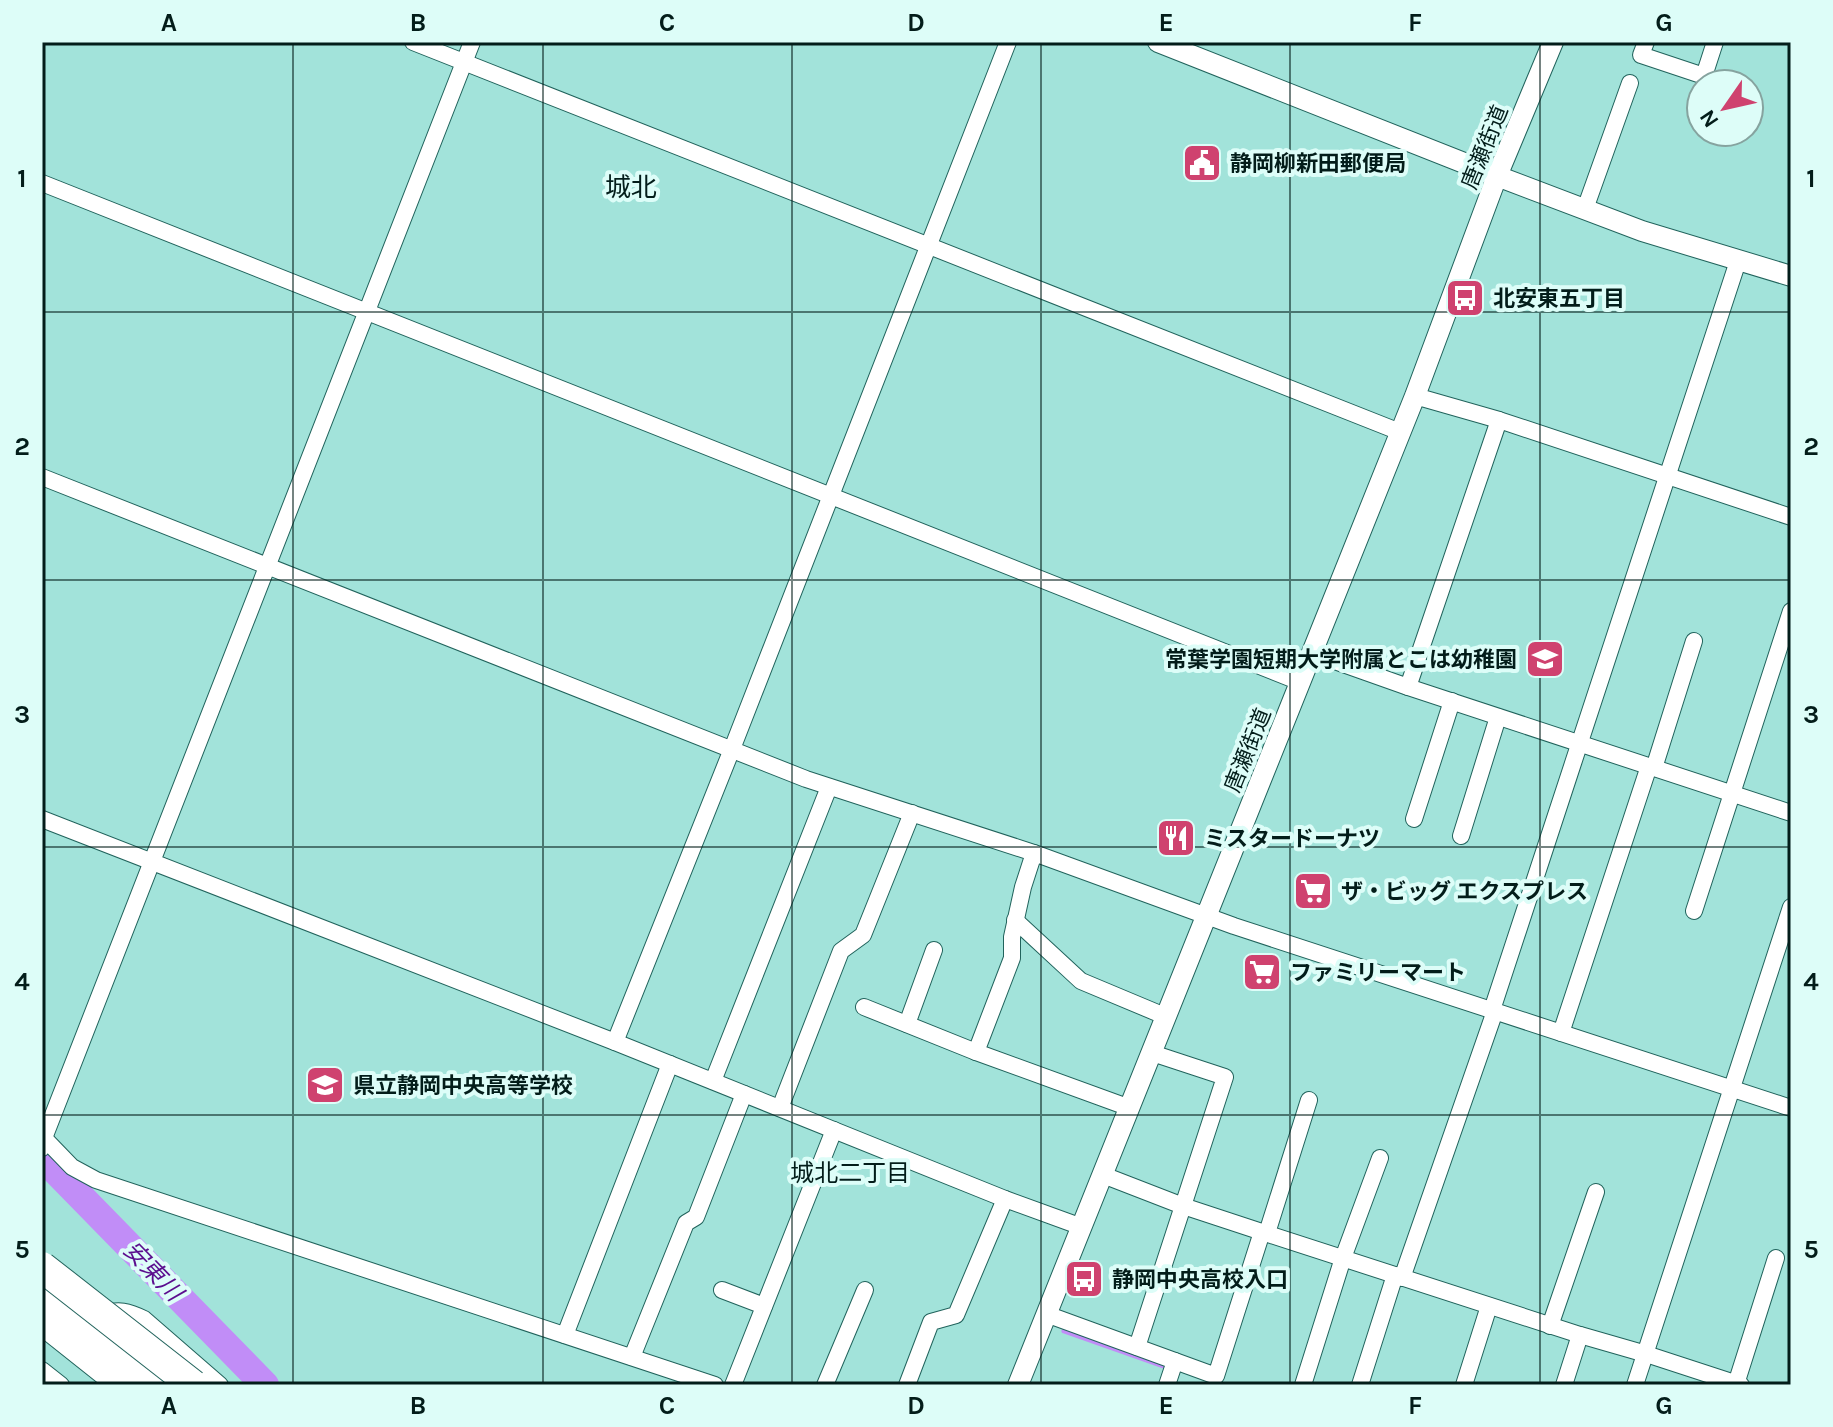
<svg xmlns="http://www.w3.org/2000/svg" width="1833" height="1427" font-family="Karla,'Noto Sans JP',sans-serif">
  <rect width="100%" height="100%" fill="#a2e3da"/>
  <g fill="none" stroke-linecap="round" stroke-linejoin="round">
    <path stroke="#c18df7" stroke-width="5" d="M1064,1331l102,36"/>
    <path stroke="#c18df7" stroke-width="28" d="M42,1157l223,228"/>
    <g stroke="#21635c" stroke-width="18">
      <g id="minor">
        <path d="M413,42l987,390"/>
        <path d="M1646,42l-5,13 63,21 11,-34"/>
        <path d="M42,183l1258,499"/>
        <path d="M1585,209l45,-126"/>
        <path d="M1415,396l84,24 292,97"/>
        <path d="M42,477l764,302 228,74 200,73 557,182"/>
        <path d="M1312,653l96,34 383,126"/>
        <path d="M1408,687l91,-267"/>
        <path d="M1654,768l40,-127"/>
        <path d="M42,819l573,223 390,157 77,28"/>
        <path d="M1414,819l38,-118"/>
        <path d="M1461,836l37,-119"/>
        <path d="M1694,911l97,-300"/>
        <path d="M1015,920l66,61 86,36"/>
        <path d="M864,1007l112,45 154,56"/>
        <path d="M1492,1010c81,-250 166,-499 246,-749"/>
        <path d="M907,1024l27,-74"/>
        <path d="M1561,1033l88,-267"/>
        <path d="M615,1042l117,-293 276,-707"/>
        <path d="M976,1052l36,-94v-21l11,-50 11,-34"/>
        <path d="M713,1081l116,-294"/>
        <path d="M780,1108l61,-157 22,-16 49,-122"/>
        <path d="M42,1136l30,31 24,13 619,205"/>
        <path d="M42,1148l2,-10 428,-1096"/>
        <path d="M1103,1175l80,31 79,26 318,103 66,19 95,31"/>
        <path d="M1267,1233l42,-133"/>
        <path d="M1402,1278l93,-267"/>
        <path d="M722,1290l42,16"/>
        <path d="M102,1314c17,-5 26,-3 42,5l76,66"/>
        <path d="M1046,1314l170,62 46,-144"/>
        <path d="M1550,1326l46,-134"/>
        <path d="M565,1335l105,-271"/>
        <path d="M1137,1347l88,-270 -73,-24"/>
        <path d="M632,1357l54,-134 10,-6 48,-123"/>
        <path d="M42,1370l19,15"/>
        <path d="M1736,1384l40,-126"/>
        <path d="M733,1385l101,-255"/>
        <path d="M825,1385l40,-95"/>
        <path d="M907,1385l24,-63 25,-7 49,-116"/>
        <path d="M1167,1385l8,-24"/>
        <path d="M1303,1385l40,-127 37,-100"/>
        <path d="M1360,1385l35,-110"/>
        <path d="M1464,1385l25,-79"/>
        <path d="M1564,1385l16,-50"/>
        <path d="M1635,1385l156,-478"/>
      </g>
    </g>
    <g stroke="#21635c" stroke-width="22">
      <g id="tertiary">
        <path d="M1158,42l339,134 145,55 149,45"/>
        <path d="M1018,1385l397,-989 82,-220 56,-134"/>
      </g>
    </g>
    <g stroke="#21635c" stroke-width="32">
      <g id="motorway">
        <path d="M42,1291l119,94"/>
        <path d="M42,1319l83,66"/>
      </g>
    </g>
    <use href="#minor" stroke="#fff" stroke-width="16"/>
    <use href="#tertiary" stroke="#fff" stroke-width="20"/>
    <use href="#motorway" stroke="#fff" stroke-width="30"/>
    <g stroke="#21635c" stroke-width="32" stroke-linecap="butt">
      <path id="motorway-bridge" d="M42,1267l151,118"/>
    </g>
    <use href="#motorway-bridge" stroke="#fff" stroke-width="30"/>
  </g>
  <path fill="none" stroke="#031d1a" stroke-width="2" stroke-opacity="0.55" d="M293,42v1343M543,42v1343M792,42v1343M1041,42v1343M1290,42v1343M1540,42v1343M42,312h1749M42,580h1749M42,847h1749M42,1115h1749"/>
  <defs>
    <g id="civic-square" transform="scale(2)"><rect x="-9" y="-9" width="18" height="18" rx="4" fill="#cf426f" stroke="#ddfdf8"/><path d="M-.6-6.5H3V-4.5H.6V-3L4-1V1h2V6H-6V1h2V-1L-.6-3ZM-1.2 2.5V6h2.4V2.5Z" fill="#fff"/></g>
    <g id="bus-square" transform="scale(2)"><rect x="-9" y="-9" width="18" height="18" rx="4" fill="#cf426f" stroke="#ddfdf8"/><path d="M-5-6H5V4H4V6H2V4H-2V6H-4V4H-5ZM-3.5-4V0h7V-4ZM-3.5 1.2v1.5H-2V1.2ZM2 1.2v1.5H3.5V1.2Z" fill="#fff"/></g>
    <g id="school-square" transform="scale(2)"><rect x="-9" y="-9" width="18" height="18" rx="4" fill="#cf426f" stroke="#ddfdf8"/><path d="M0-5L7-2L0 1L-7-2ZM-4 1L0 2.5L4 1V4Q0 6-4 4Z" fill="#fff"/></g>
    <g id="restaurant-square" transform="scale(2)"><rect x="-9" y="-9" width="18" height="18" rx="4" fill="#cf426f" stroke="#ddfdf8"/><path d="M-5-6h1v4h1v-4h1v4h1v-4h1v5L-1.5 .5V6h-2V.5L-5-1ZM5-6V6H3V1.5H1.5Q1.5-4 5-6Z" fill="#fff"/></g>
    <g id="supermarket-square" transform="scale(2)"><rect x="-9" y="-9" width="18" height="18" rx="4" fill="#cf426f" stroke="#ddfdf8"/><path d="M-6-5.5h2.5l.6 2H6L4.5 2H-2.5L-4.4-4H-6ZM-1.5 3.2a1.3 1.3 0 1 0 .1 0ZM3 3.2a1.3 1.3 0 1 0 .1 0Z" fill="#fff"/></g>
  </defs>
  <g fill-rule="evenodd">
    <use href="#civic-square" x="1202" y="163"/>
    <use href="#bus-square" x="1465" y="298"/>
    <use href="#school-square" x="1545" y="659"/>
    <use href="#restaurant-square" x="1176" y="838"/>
    <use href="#supermarket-square" x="1313" y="891"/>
    <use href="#supermarket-square" x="1262" y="972"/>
    <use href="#school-square" x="325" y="1085"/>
    <use href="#bus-square" x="1084" y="1279"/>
  </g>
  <g text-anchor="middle" stroke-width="8" stroke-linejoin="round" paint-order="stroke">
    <g font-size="22" fill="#031d1a" stroke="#ddfdf8">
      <text transform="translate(1484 147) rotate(-68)" y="8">唐瀬街道</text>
      <text transform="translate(1247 750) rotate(-68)" y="8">唐瀬街道</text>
    </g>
    <g font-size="22" font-weight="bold" fill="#031d1a" stroke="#ddfdf8" text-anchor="start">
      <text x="1230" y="171">静岡柳新田郵便局</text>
      <text x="1493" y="306">北安東五丁目</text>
      <text x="1517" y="667" text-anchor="end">常葉学園短期大学附属とこは幼稚園</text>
      <text x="1204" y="846">ミスタードーナツ</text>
      <text x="1341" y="899">ザ・ビッグ エクスプレス</text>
      <text x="1290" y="980">ファミリーマート</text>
      <text x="353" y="1093">県立静岡中央高等学校</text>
      <text x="1112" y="1287">静岡中央高校入口</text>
    </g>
    <g font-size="24" fill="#031d1a" stroke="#ddfdf8">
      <text x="850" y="1181">城北二丁目</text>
    </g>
    <g font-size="24" font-style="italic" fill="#5b0d8e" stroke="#ddfdf8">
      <text transform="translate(153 1271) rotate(46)" y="8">安東川</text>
    </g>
    <g font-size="26" fill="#031d1a" stroke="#ddfdf8">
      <text x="631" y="196">城北</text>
    </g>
  </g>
  <rect width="1833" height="1427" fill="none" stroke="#ddfdf8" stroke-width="88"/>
  <g transform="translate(1725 108) rotate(236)"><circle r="38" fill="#ddfdf8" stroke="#86a39f" stroke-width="2"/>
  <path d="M0-6L14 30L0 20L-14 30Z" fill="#cf426f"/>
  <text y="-12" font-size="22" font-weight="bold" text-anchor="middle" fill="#031d1a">N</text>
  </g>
  <rect x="44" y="44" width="1745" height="1339" fill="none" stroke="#031d1a" stroke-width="3"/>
  <g font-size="26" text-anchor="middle" font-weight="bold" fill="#031d1a">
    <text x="169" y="31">A</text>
    <text x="418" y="31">B</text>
    <text x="667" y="31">C</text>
    <text x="916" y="31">D</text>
    <text x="1166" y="31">E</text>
    <text x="1415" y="31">F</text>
    <text x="1664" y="31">G</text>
    <text x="22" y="187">1</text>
    <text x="1811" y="187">1</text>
    <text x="22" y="455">2</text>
    <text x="1811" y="455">2</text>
    <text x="22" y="723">3</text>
    <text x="1811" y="723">3</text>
    <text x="22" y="990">4</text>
    <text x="1811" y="990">4</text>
    <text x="22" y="1258">5</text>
    <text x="1811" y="1258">5</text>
    <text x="169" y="1414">A</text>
    <text x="418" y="1414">B</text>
    <text x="667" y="1414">C</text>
    <text x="916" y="1414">D</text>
    <text x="1166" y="1414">E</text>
    <text x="1415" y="1414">F</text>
    <text x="1664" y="1414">G</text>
  </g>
</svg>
